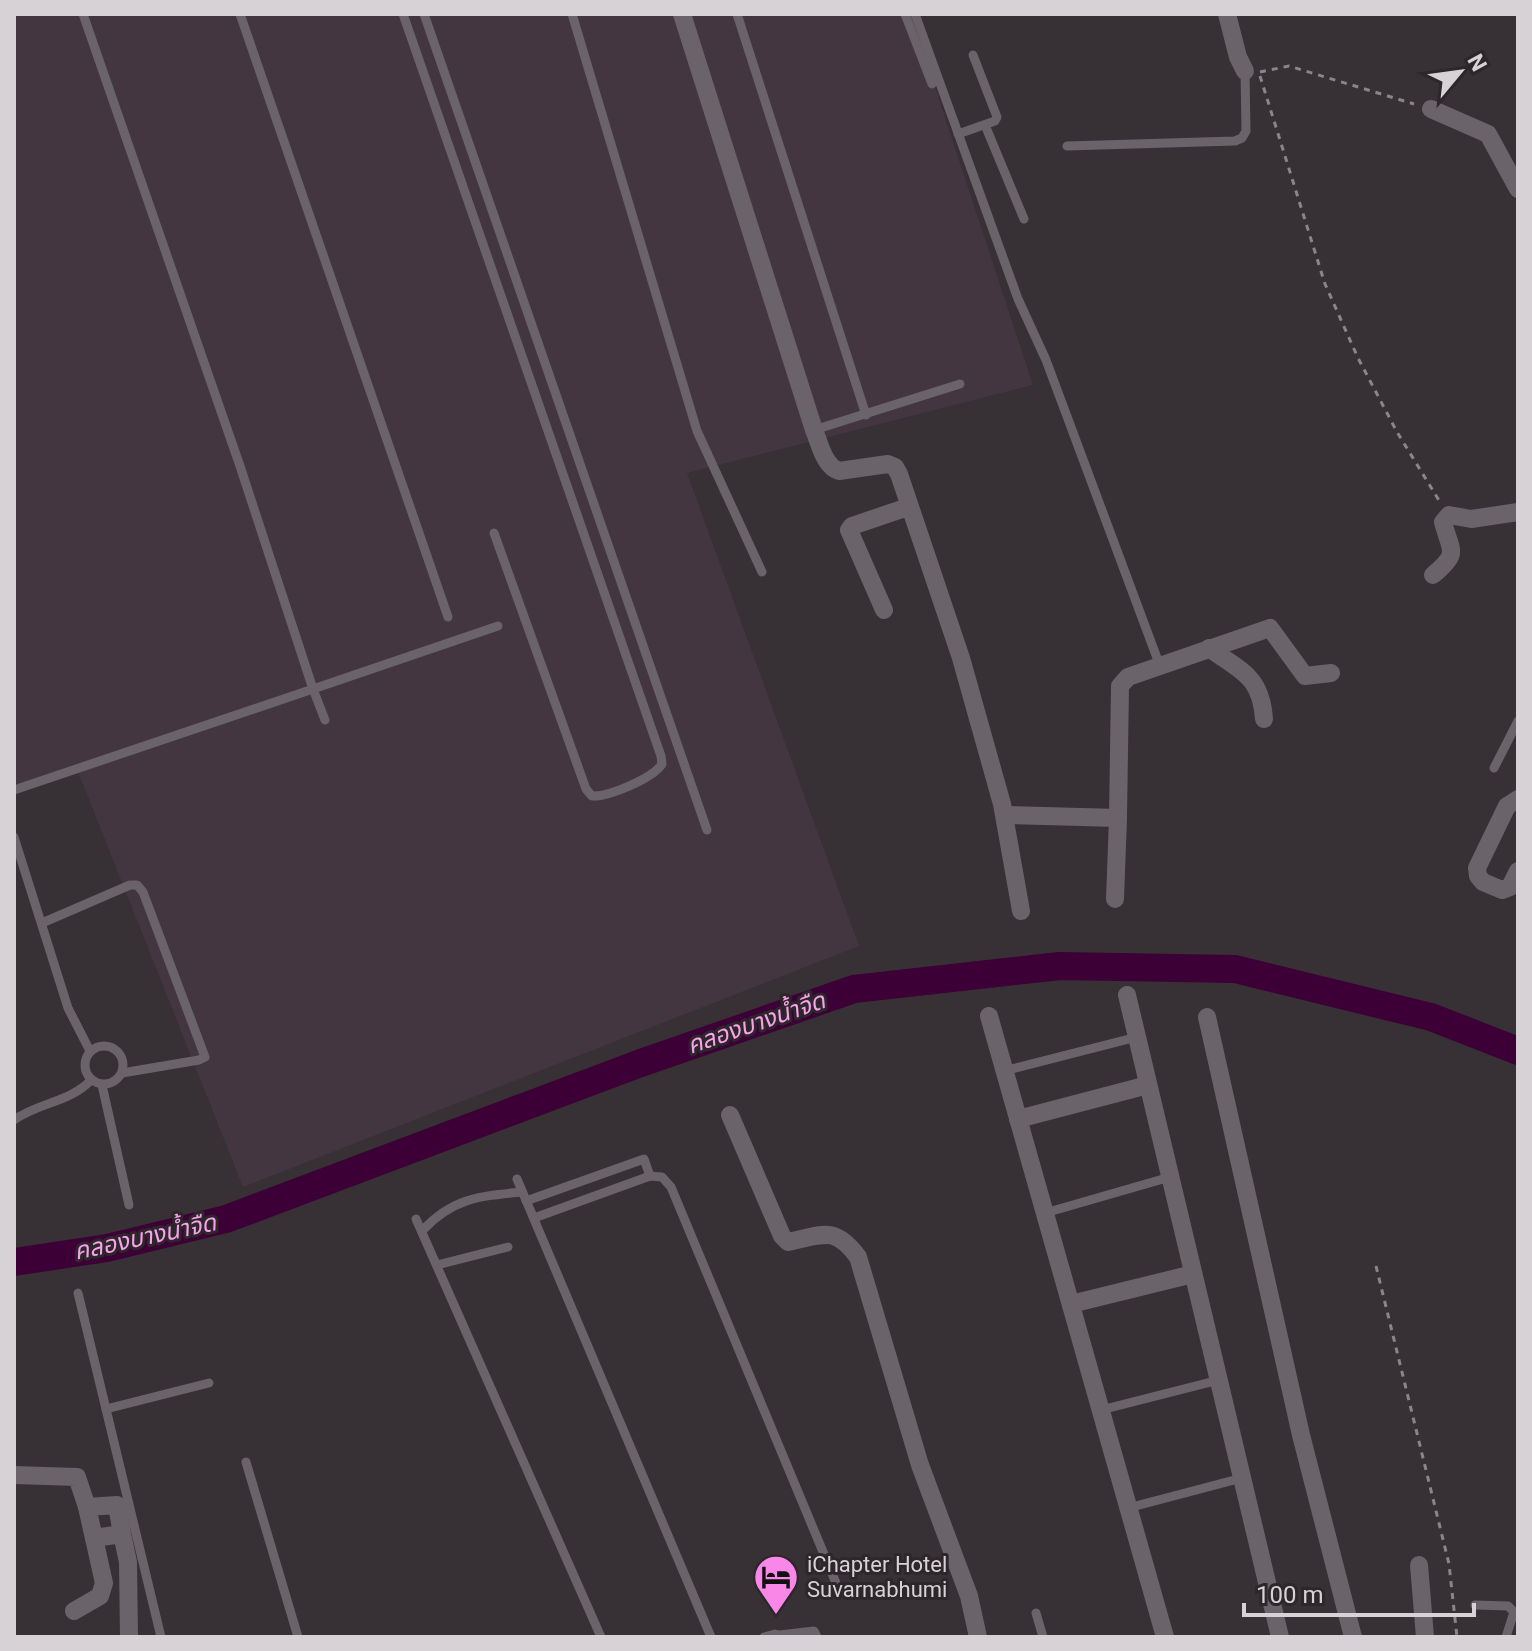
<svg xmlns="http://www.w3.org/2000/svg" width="1532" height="1651" font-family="Roboto,'Noto Sans Thai',sans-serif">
  <rect width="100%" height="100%" fill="#373035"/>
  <path fill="#433640" d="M14,14h897l122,371 -346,88 172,473 -616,241 -166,-418 -63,24z"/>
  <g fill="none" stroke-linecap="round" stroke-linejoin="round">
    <path stroke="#3c0036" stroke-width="28" d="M14,1262l93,-14 119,-29 412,-155 216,-75 206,-23 175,3 196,48 87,34"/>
    <g stroke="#8a8589" stroke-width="3" stroke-dasharray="6 6" stroke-linecap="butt">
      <path d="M1260,72l29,-6 125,38"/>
      <path d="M1260,76l65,208 33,74 39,74 43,70"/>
      <path d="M1376,1266l73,298 8,73"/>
    </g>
    <g stroke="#6b636a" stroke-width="9">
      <path d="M240,14l208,603"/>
      <path d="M403,14l258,742 1,8c-9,14 -53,33 -70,32l-6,-7 -92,-256"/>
      <path d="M424,14l283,816"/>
      <path d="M572,14l125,417 65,141"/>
      <path d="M737,14l129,401"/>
      <path d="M905,14l27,70"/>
      <path d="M915,14l103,285 28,61 114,306"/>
      <path d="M985,125l39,94"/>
      <path d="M958,134l37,-13 2,-4 -24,-62"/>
      <path d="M1067,146l168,-5 7,-3 4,-7 -1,-60"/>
      <path d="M814,430l146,-46"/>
      <path d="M325,720l-12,-31 185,-63"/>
      <path d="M1494,768l24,-47"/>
      <path d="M14,790l299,-101 -73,-223 -157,-452"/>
      <path d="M14,837l54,171 22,43"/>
      <path d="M42,923l88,-38h7l6,7 62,165 -6,3 -77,13"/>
      <circle cx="104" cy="1065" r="19"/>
      <path d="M1004,1071l133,-34"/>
      <path d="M102,1085l27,120"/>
      <path d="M14,1120c23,-17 57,-18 77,-40"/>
      <path d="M517,1179l194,458"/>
      <path d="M526,1201l118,-42 6,17"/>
      <path d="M1045,1213l125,-36"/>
      <path d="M534,1218l116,-42 12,1 9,10 165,396"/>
      <path d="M416,1219l185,418"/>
      <path d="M422,1231c30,-33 58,-35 100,-39"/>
      <path d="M437,1265l71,-18"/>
      <path d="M78,1293l83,344"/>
      <path d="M106,1409l103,-26"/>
      <path d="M1101,1410l118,-30"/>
      <path d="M246,1462l52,175"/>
      <path d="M1128,1508l114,-30"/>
      <path d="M1475,1605l33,1 6,6 -8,25"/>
      <path d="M1036,1613l7,24"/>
      <path d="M780,1635l34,-4 3,6"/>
      <path d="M764,1637l11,-3 9,3"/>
    </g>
    <g stroke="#6b636a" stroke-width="18">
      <path d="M682,14l132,416c6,14 10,36 25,41l49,-7 7,3 4,7 62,184 41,146 19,107"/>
      <path d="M1227,14l11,43 7,14"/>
      <path d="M1431,109l57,25 30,55"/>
      <path d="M1433,575c27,-23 18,-22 10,-53l6,-7 22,4 47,-7"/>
      <path d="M884,610l-35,-80 3,-4 56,-19"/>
      <path d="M1209,648c31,23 52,27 55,71"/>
      <path d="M1518,799l-11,7 -30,62 1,8 5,6 19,8 8,-3 8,-16"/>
      <path d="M1005,815l113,3 2,-132 8,-9 142,-49 35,48 26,-3"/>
      <path d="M1115,899l3,-81"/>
      <path d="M1127,995l153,642"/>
      <path d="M989,1016l176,621"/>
      <path d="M1207,1017l94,418 52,202"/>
      <path d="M730,1115l52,121 6,6c35,-7 46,-17 70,15l62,208 49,131 9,41"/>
      <path d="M1018,1119l130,-34"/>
      <path d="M1071,1304l122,-30"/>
      <path d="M14,1475l63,2 10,30"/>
      <path d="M94,1538l28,-4 6,28 1,75"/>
      <path d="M1419,1565l6,72"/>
      <path d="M74,1611l26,-15 4,-13 -17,-76 30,-2 5,29"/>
    </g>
  </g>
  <defs>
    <g id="hotel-pin" transform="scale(2.3)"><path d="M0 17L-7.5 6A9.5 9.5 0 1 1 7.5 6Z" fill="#f987e8" stroke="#2d262b"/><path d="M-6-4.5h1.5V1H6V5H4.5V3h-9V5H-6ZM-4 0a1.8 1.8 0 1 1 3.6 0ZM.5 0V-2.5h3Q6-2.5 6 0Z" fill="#111"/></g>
  </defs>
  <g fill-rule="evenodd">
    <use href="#hotel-pin" x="776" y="1577"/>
  </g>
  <g text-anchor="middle" stroke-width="6" stroke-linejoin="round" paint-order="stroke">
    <g font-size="22" fill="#d6d2d5" stroke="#2d262b" text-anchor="start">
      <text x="807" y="1572">iChapter Hotel<tspan x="807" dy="25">Suvarnabhumi</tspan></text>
    </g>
    <g font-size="24" font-style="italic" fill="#faa1eb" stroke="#2d262b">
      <text transform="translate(756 1023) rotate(-19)" y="8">คลองบางน้ำจืด</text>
      <text transform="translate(145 1237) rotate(-12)" y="8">คลองบางน้ำจืด</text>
    </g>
  </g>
  <rect width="1532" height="1651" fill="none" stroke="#d6d2d5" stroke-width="32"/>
  <g transform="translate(1460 72) rotate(61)" stroke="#2d262b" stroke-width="6" paint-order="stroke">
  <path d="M0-6L14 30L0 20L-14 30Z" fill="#d6d2d5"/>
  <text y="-12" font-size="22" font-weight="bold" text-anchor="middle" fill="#d6d2d5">N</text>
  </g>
  <path d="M1244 1603v12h230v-12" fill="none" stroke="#d6d2d5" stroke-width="4"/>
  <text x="1256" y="1603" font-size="24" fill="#d6d2d5" stroke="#2d262b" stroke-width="6" paint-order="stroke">100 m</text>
</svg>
